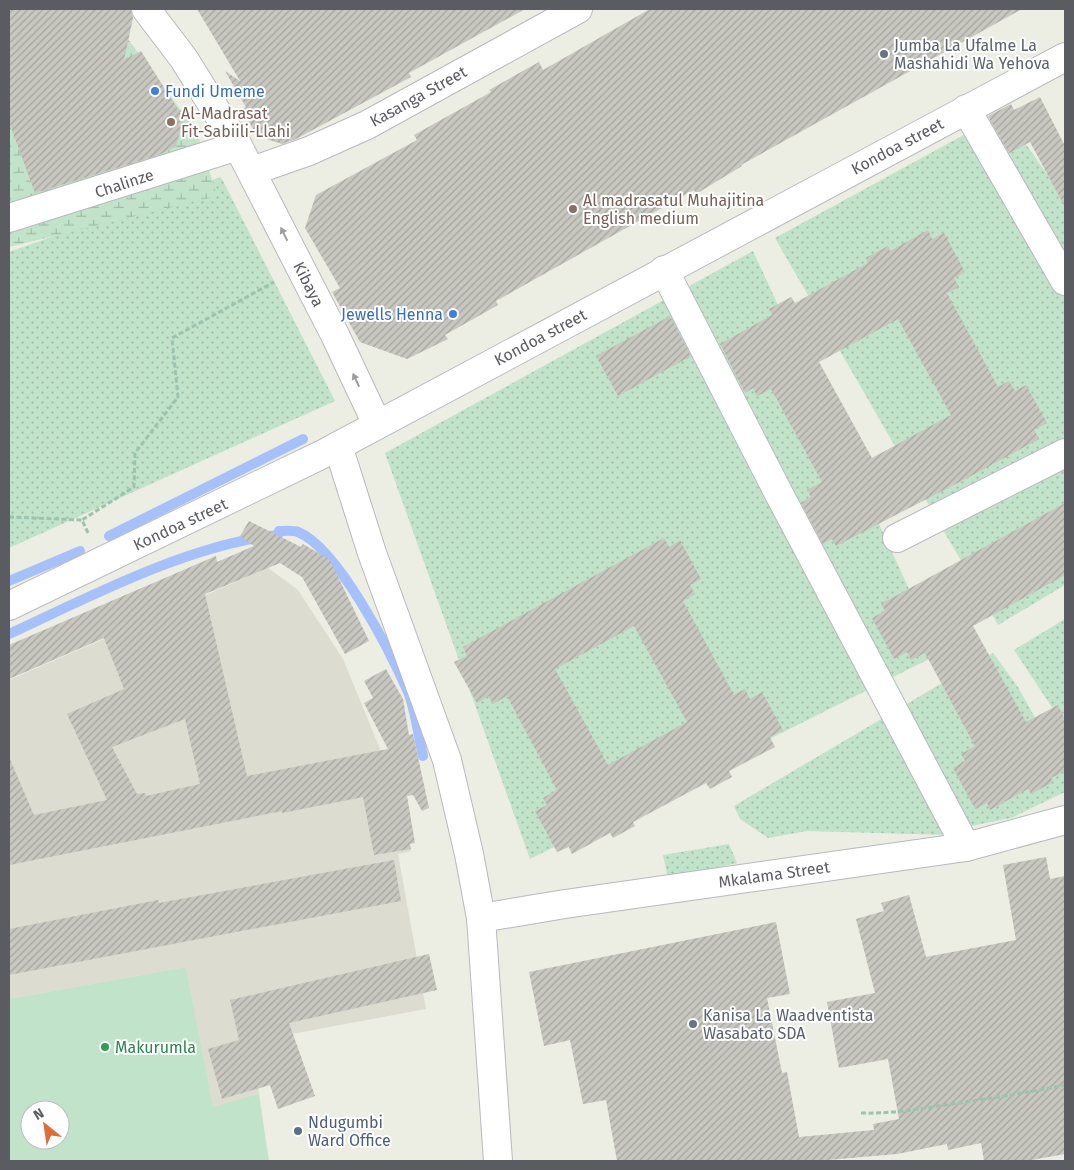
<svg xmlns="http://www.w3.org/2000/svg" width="1074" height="1170" font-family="'Fira Sans',sans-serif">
  <defs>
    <pattern id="grass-dots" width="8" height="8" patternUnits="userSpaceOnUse" patternTransform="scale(1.25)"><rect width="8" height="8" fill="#c1e3c9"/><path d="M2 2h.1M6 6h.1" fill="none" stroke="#a0bba7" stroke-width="1.8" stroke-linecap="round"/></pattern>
    <pattern id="wetland-marsh" width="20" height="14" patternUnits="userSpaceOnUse" patternTransform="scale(1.25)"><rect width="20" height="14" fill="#c1e3c9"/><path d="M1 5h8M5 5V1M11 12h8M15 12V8" fill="none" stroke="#a0bba7"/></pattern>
    <pattern id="building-hatch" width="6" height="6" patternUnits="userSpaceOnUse" patternTransform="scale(1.25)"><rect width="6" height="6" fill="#c8c7c0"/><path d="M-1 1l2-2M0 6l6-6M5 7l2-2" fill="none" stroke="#a5a59f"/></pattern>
  </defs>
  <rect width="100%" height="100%" fill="#ecede3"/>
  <path fill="#dcdcd1" d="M268,568l30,22 45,69 37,90 15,45 6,6 10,51 -13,3 28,155 -172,32 5,53 -46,14 -27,-141 -177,32v-319z"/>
  <g fill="url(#grass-dots)">
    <path d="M1004,113l61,87v385l-67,40 -223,-387z"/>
    <path d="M221,177l114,224 -326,147v-296z"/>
    <path d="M753,251l186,403 -409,205 -145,-406z"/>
    <path d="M1065,619v108l-51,-77z"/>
    <path d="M993,653l25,34 47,85v20l-54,26 -50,10 -13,7 -141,-4 -39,7 -28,-19 -6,-13z"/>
    <path d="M729,844l8,19 -49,11h-21l-4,-19z"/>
  </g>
  <path fill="url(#wetland-marsh)" d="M9,9h90l14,10 84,113 20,64 -208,51z"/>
  <path fill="#c1e3c9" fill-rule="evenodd" d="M186,967l27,140 46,-13 10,67h-260v-162zM30,1110h30v30h-30z"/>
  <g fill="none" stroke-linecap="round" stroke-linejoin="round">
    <g stroke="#a6c1f9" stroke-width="10">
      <path d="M109,536l194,-97"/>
      <path d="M9,581l71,-30"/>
      <path d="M9,634c80,-37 181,-90 269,-99l1,-4c6,0 14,-1 19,1 40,16 93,121 110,160 8,20 10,44 15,64"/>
    </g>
  </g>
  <g fill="url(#building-hatch)" fill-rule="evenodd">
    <path d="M9,9h122l2,9 -9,42 17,-9 43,68 -8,27 -17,9 -124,38 -26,-71z"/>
    <path d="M197,9h328l-116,64 2,4 -115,62 -14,5 -25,-8 -15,-27 4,-2 -21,-36 15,10z"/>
    <path d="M650,9h372l-281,156 1,1 -46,28 -2,-4 -198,111 2,4 -53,30 3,4 -41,20 -47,-17 -28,-50 8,-4 -35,-60 11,-33 101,-55 -3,-5 77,-43 -2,-2 50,-28 4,8z"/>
    <path d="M1040,97l25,49v61l-35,-65 -21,11 -21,-37 23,-12 3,6z"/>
    <path d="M928,230l4,9 12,-6 21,39 -11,6 5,9 -12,6 51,94 11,-6 6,10 11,-6 21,38 -13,7 5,9 -68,37 -135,70 -4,-7 -9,5 -22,-41 10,-6 -4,-7 15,-8 -51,-93 -14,7 -4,-8 -8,5 -25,-49 52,-29 -3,-6 22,-12 4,6 73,-40 -2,-5 22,-12 2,5zM898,319l53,96 -79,43 -53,-96z"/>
    <path d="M670,316l21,40 -73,40 -22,-40z"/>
    <path d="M1065,503v72l-92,51 53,96 32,-17 7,15v51l-14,7 2,4 -22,12 -3,-5 -38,21 -3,-7 -12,6 -22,-41 12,-7 -4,-7 14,-8 -50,-93 -14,7 -4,-8 -13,7 -22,-41 13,-7 -4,-7z"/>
    <path d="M249,521l52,26 2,-3 27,16 39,81 -24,13 -43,-77 -22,-14 -75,31 42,182 141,-27 -24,-46 9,-5 -9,-17 22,-12 17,30 6,36 4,-1 16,74 -7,3 -9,-16 -6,1 8,47 -5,1 1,5 -37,6 -11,-58 -81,16v-2l-273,54v-108l25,58 73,-15 -40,-86 57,-25 -20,-51 -95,41v-34l207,-89 1,6 37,-16 -14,-10zM185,719l15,65 -54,12 -1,-3 -8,1 -25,-47z"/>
    <path d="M664,538l5,9 11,-7 21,39 -11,6 5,9 -12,7 51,94 11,-6 5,10 12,-7 21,38 -13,7 5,10 -46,24 3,6 -22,12 -4,-6 -73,39 2,4 -22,12 -3,-5 -38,21 -3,-7 -12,5 -22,-41 12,-6 -4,-7 14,-8 -50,-94 -14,8 -4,-8 -12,7 -23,-41 13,-6 -4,-9zM634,626l53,96 -79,43 -53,-96z"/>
    <path d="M1046,857l4,22 15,-3v278l-39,7h-42l-3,-18 -33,7 -1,-6 -50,10 -81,7h-199l-11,-61 -23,4 -13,-64 -26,6 -15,-74 247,-50 14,72 -23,4 15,75 5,-1 12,65 75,-7 -1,-6 26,-5 -11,-60 -49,9 -12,-66 48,-9 -19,-74 28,-8 -3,-8 28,-8 17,62 90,-17 -13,-75z"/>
    <path d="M394,860l7,41 -392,74v-46l149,-29 1,3z"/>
    <path d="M429,954l8,36 -148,33 26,73 -37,13 -8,-24 -48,14 -14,-50 31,-9 -9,-40z"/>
  </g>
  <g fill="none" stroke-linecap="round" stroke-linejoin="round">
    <g stroke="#b8b9be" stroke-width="30">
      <g id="street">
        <path d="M146,9l38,50 54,87 97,189 42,89"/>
        <path d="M966,109l99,172"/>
        <path d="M252,171l57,-20 58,-26 211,-116"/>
        <path d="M9,218l229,-72"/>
        <path d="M664,270l114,222 188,355"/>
        <path d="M338,446l34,107 75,207 22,94 12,64 17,243"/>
        <path d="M897,538l168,-85"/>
        <path d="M481,918l84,-14 401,-57 99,-27"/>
      </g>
    </g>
    <g stroke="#bbbcc3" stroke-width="30">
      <path id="secondary" d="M9,606l316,-153 740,-396"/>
    </g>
    <g stroke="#9bc3af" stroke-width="3" stroke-dasharray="5 2.5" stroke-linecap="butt">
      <path d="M9,517l73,3"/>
      <path d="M88,533l-6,-13 52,-33 1,-34 43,-56 -6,-59 102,-56"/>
      <path d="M861,1113c29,1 57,-4 85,-8 40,-6 80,-12 119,-20"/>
    </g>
    <use href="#street" stroke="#fff" stroke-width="28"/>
    <use href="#secondary" stroke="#fff" stroke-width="28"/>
  </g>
  <defs><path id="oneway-solid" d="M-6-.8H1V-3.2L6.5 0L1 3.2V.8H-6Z" transform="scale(1.25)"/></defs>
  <g fill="#9d9da1">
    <use href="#oneway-solid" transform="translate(284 234) rotate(-116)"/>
    <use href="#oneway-solid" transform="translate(356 380) rotate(-115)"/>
  </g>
  <g fill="#6b7280" stroke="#fff" stroke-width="2">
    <circle cx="884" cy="54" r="5"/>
    <circle cx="693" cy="1024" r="5"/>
  </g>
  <g fill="#3f7fe0" stroke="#fff" stroke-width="2">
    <circle cx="155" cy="91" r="5"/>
    <circle cx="453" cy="314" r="5"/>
  </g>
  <g fill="#8d6e63" stroke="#fff" stroke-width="2">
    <circle cx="171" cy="122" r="5"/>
    <circle cx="573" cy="209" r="5"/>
  </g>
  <circle fill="#2e9e5b" stroke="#fff" stroke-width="2" cx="105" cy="1047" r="5"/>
  <circle fill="#5c6f8a" stroke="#fff" stroke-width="2" cx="298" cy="1131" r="5"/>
  <g text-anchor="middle" stroke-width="4" stroke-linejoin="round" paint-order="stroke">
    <g font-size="16" fill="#5b616d" stroke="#fff" text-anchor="start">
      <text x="894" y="51">Jumba La Ufalme La<tspan x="894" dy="18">Mashahidi Wa Yehova</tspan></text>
      <text x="703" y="1021">Kanisa La Waadventista<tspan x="703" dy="18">Wasabato SDA</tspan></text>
    </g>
    <g font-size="16" fill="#366cbe" stroke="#fff" text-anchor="start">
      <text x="165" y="97">Fundi Umeme</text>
      <text x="443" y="320" text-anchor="end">Jewells Henna</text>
    </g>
    <g font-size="16" fill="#5b5c62" stroke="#fff">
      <text transform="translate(418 96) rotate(-29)" y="6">Kasanga Street</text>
      <text transform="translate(897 146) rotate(-28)" y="6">Kondoa street</text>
      <text transform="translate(124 183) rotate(-18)" y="6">Chalinze</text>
      <text transform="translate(309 284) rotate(63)" y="6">Kibaya</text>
      <text transform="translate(540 337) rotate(-28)" y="6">Kondoa street</text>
      <text transform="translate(180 524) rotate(-25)" y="6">Kondoa street</text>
      <text transform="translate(774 874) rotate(-8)" y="6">Mkalama Street</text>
    </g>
    <g font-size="16" fill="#785e54" stroke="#fff" text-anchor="start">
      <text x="181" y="119">Al-Madrasat<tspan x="181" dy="18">Fit-Sabiili-Llahi</tspan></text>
      <text x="583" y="206">Al madrasatul Muhajitina<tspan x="583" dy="18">English medium</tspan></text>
    </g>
    <g font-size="16" fill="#27864d" stroke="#fff" text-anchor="start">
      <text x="115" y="1053">Makurumla</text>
    </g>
    <g font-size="16" fill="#4e5e75" stroke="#fff" text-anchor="start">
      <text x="308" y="1128">Ndugumbi<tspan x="308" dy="18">Ward Office</tspan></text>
    </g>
  </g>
  <rect width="1074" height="1170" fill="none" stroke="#5b5c62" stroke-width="20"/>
  <g transform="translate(45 1125) rotate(330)"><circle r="24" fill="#ffffff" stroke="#bdbec0"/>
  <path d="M0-4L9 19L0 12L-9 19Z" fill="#dd6d39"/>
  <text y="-8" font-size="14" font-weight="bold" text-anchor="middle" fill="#5b5c62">N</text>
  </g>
</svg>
